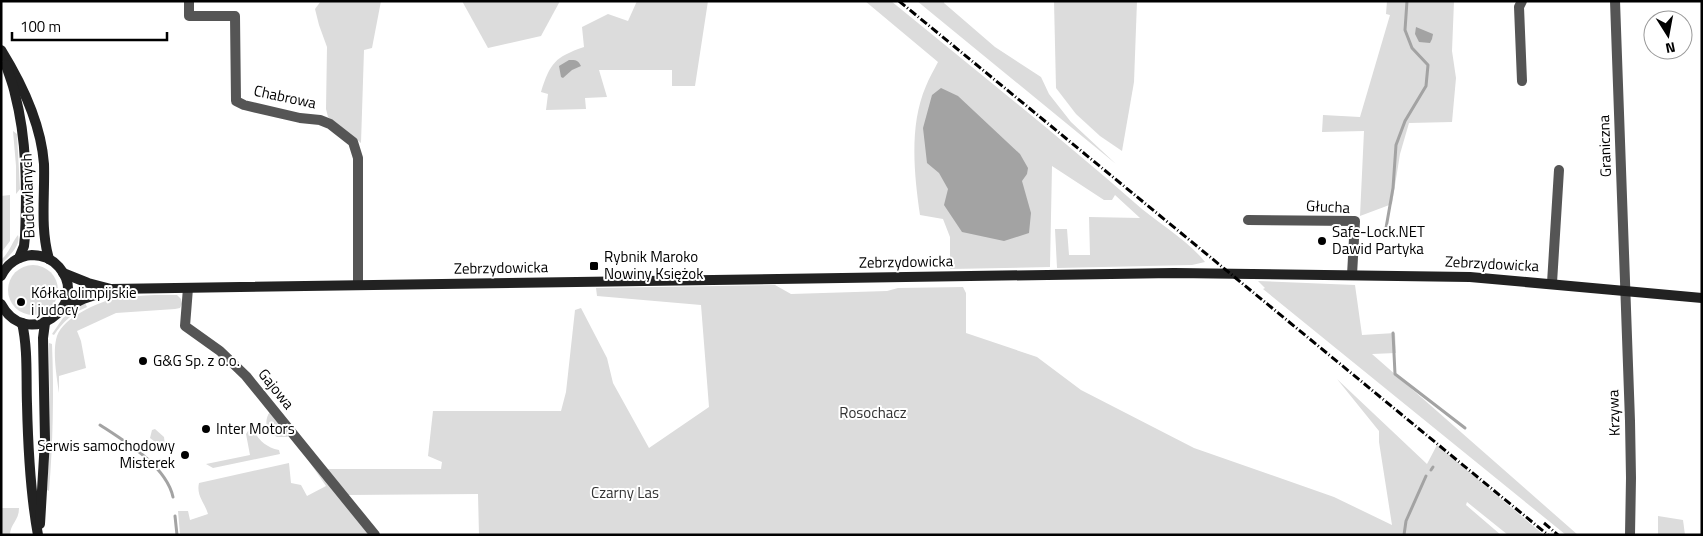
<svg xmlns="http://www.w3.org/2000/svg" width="1703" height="536" font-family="'Titillium Web',sans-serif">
  <rect width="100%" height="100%" fill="#fff"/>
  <g fill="#dcdcdc">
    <path d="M321,1h60l-9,47 -8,2 -3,93 -33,-26 -2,-8 1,-62 -8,-22 -4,-16z"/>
    <path d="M462,1h98l-19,35 -53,12z"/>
    <path d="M637,1h71l-13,85h-23v-16h-73l8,27 -22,1 1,11 -40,1 2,-16 -7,-2c9,-29 14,-35 43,-45l-2,-20 26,-13 20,7z"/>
    <path d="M865,1h26c82,67 165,133 244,202 20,18 54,38 70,59l-13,3 -135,3 -2,-39h12l2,26h21l-1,-38 51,1 -25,-23 -3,5h-8l-52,-34 -2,101 -100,2v-32l-7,-18 -23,-4c-6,-41 -11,-90 6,-129 3,-8 8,-16 12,-24z"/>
    <path d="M917,1h27v2l51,44 46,30 8,17 22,28 45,42z"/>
    <path d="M1054,1h83l-3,81 -12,69 -22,-15 -24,-22 -20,-26z"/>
    <path d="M1387,1h67l-2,50 4,27 -4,44 -43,1 -9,31 -8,50 -32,12 4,-85 -42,1 1,-17 37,2 30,-102 -4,-1z"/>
    <path d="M13,131l4,3 3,55 -4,5v-28z"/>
    <path d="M10,195v46l-9,12v-57z"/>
    <path d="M18,235c3,11 -9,21 -17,29v-4c9,-8 11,-18 17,-25z"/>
    <circle cx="33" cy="290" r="25"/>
    <path d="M1258,281l97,4 7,50 33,-2 1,20 -24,1 206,181h-12l-303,-246 2,-1z"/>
    <path d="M775,285l16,9 96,-3 11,-3 65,-1 3,6v40l71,24 44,33 113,58 140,49 58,28 -13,-83v-11l-42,-52 90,85 10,-19 107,90h-36l-41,-33 -1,3 35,30h-1022l-1,-41 -132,1 -20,-26h115l1,-7 -14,-6 5,-45h128l5,-19 9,-82 6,-2 26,50 6,25 36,65 60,-41 -8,-102 -104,-9 -1,-8z"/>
    <path d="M155,295h22l4,4 1,5 -2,4 -5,1 -59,4 -39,18 4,10 5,27 -27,8v17c-2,-15 -7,-42 -2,-57 7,-19 41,-34 60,-38 12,-2 26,-2 38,-3z"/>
    <path d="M85,303l2,4c-15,6 -24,15 -33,28l-2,-1 11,-16z"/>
    <path d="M49,343l3,1c2,49 1,98 -3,147l-2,-1 3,-50z"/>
    <path d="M270,412l16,22 2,3h-11l-9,-5c-2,-6 -3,-14 2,-20z"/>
    <path d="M155,429l9,8 1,9 -3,1 -12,-9 2,-8z"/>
    <path d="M253,429c6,12 13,18 26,21l1,4 -67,14 -7,-4 44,-9 -4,-21 2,-3z"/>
    <path d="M306,457l64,78h-190l-2,-24h10l2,9 18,-6c-3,-11 -12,-18 -9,-31l90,-20 2,20 10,2 6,11 19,-10z"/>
    <path d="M1,508h18c0,13 -9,16 -9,27h-9z"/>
    <path d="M1658,516l25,4 2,15h-27z"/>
  </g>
  <g fill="#a3a3a3">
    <path d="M1416,27l17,7 -1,5 -2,4 -11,-1 -4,-8z"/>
    <path d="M569,60c7,0 9,0 12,6l-9,4 -9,8 -2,-1 -2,-11z"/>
    <path d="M941,88l17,8 62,58 8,14 -1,6 -5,7 9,32 -2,20 -25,8 -42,-9 -18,-27 4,-16 -9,-16 -12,-10 -4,-35 9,-33z"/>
  </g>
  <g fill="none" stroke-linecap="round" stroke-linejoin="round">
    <g stroke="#a3a3a3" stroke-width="3">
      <path d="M1386,228l7,-40 3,-43 9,-24 21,-35 2,-21 -16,-17 -7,-18 2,-29"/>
      <path d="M1393,333l2,41 70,54"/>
      <path d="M100,425c26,17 66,41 73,72"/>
      <path d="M1431,470l2,-3"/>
      <path d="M175,516l2,19"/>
      <path d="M1404,535l2,-14 20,-45"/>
    </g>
    <g stroke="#555" stroke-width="10">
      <path d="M189,1v15h46l1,85 8,4 56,13 20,2 10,4 23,18 5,16v127"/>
      <path d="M1522,1l-3,6 3,74"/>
      <path d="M1615,1l15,420 1,57 -1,57"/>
      <path d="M1248,220l107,1 -3,54"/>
      <path d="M1552,283l7,-113"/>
      <path d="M188,288l-3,38 35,25 26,25 129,159"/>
    </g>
    <g stroke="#222" stroke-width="10">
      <path d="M1,50c21,34 40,73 43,114 1,32 -4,64 5,95"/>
      <path d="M6,65c3,10 7,19 9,29 12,46 12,95 10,142l-1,10 -5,12"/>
      <path d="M63,273l25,10 23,6 1063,-16 296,4 232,21"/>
      <path d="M1,276c6,-12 17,-20 31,-21 10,0 20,4 27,12 33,39 -33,85 -58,37"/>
      <path d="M61,310l22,-11 27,-9"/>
      <path d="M22,323c6,26 4,54 5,81 1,43 3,88 11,131"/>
      <path d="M40,524l5,-84 -2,-102 2,-15"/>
    </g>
    <g stroke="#000" stroke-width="3" stroke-dasharray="8 2.5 1 2.5" stroke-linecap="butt">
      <path d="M899,1l649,534"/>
      <path d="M1544,523l14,12"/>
    </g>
  </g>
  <g fill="#000" stroke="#fff" stroke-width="2">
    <circle cx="1322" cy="241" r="5"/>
    <rect x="589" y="261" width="10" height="10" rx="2.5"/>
    <circle cx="21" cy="302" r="5"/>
    <circle cx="143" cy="361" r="5"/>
    <circle cx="206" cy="429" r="5"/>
    <circle cx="185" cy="455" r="5"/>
  </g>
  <g text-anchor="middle" stroke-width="4" stroke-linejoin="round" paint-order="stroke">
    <g font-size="15" fill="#000" stroke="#fff">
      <text transform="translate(285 97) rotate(12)" y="5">Chabrowa</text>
      <text transform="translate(1605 146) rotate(-92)" y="5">Graniczna</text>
      <text transform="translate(28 196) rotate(-92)" y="5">Budowlanych</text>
      <text transform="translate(1328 207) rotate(3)" y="5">Głucha</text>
      <text transform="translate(906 262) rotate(-1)" y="5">Zebrzydowicka</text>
      <text transform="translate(1492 264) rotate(3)" y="5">Zebrzydowicka</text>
      <text transform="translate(501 268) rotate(-1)" y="5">Zebrzydowicka</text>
      <text transform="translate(276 389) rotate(51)" y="5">Gajowa</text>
      <text transform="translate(1614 413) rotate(-92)" y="5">Krzywa</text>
    </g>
    <g font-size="15" fill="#000" stroke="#fff" text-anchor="start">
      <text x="1332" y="237">Safe-Lock.NET<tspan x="1332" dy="17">Dawid Partyka</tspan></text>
      <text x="604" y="262">Rybnik Maroko<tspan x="604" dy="17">Nowiny Księżok</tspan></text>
      <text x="31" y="298">Kółka olimpijskie<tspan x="31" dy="17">i judocy</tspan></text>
      <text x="153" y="366">G&amp;G Sp. z o.o.</text>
      <text x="216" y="434">Inter Motors</text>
      <text x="175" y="451" text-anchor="end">Serwis samochodowy<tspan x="175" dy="17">Misterek</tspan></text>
    </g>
    <g font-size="15" fill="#333" stroke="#fff">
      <text x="873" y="418">Rosochacz</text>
      <text x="625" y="498">Czarny Las</text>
    </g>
  </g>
  <rect width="1703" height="536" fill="none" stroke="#000000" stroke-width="5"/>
  <g transform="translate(1668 35) rotate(169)"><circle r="24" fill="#ffffff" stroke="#999999"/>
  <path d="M0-4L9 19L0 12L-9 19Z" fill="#000000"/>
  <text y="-8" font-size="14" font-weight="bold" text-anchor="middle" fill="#000000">N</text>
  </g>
  <path d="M12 32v8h155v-8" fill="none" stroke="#000000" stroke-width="2.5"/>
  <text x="20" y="32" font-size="15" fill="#000000" stroke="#ffffff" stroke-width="4" paint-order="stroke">100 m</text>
</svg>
